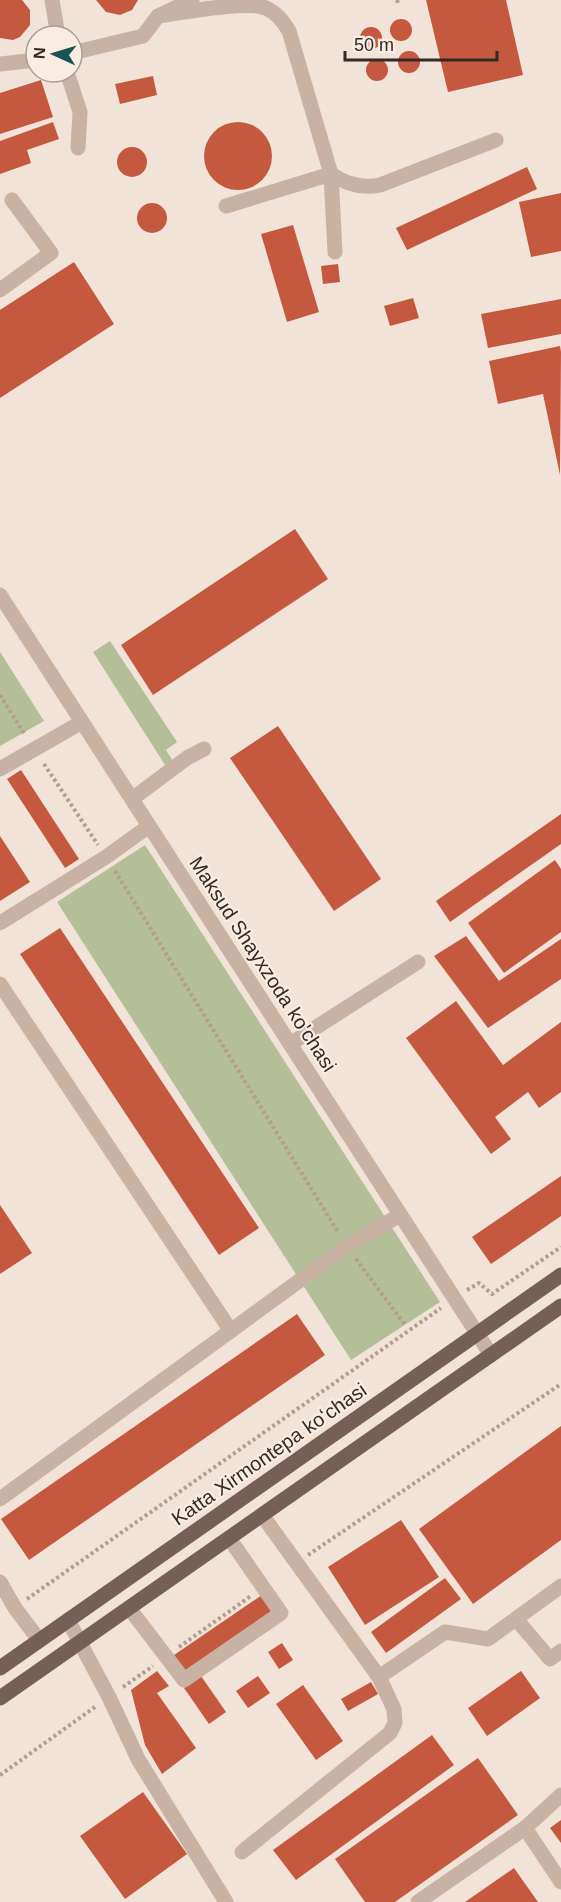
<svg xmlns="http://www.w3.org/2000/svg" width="561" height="1902" font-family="Arial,sans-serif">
  <rect width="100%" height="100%" fill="#f1e3d7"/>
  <g fill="#b4bf98">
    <path d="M110,641l67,101 -11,8 8,13 -7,5 -74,-116z"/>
    <path d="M0,652l44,69 -44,25z"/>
    <path d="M145,845l295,457 -89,58 -294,-458z"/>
  </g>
  <g fill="#c55940">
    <path d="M0,0h22l8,10v15l-10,12 -7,3 -13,-2z"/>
    <path d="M96,0h42l-6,10 -12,5 -14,-3z"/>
    <path d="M426,0h80l17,75 -75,17z"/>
    <circle cx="401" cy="30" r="11"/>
    <circle cx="371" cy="38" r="11"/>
    <circle cx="409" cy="62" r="11"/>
    <circle cx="377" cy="70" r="11"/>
    <path d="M153,76l4,19 -37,9 -5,-20z"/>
    <path d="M41,80l12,37 -53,17v-41z"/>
    <path d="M53,122l6,17 -32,11 4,13 -31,11v-33z"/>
    <circle cx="238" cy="156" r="34"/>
    <circle cx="132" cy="162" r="15"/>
    <path d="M527,167l10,22 -130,61 -11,-22z"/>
    <path d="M561,193v58l-30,6 -12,-55z"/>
    <circle cx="152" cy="218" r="15"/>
    <path d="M293,225l26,87 -32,10 -26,-88z"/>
    <path d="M74,262l40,62 -114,74v-88z"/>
    <path d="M338,264l2,18 -17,2 -2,-18z"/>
    <path d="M413,298l6,20 -29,8 -6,-20z"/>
    <path d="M561,299v35l-73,14 -7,-34z"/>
    <path d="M560,346l1,6 -1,123 -17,-81 -45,10 -9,-43z"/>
    <path d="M295,529l33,50 -175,116 -32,-50z"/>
    <path d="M278,726l103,153 -47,32 -104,-153z"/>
    <path d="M21,770l58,89 -14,9 -58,-89z"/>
    <path d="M561,814v30l-111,78 -14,-21z"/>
    <path d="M0,836l30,46 -30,19z"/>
    <path d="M555,860l6,9v63l-57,41 -36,-50z"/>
    <path d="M60,928l199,300 -40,27 -199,-301z"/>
    <path d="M466,936l33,45 62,-42v40l-73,49 -54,-72z"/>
    <path d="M456,1001l47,64 58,-43v70l-22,16 -11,-16 -33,25 16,22 -20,15 -85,-116z"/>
    <path d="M561,1176v40l-70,48 -19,-27z"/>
    <path d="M0,1205l32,48 -32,21z"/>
    <path d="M297,1314l28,41 -296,205 -28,-41z"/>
    <path d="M561,1426v114l-88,64 -54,-75z"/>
    <path d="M401,1520l38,57 -74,48 -37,-58z"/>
    <path d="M445,1578l16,21 -75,54 -15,-21z"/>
    <path d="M262,1595l11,16 -88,60 -11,-16z"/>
    <path d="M282,1643l11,17 -14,9 -11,-17z"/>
    <path d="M157,1671l12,15 -12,7 39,55 -34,26 -17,-29 -14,-55z"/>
    <path d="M521,1671l19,27 -53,38 -19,-28z"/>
    <path d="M201,1676l25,36 -17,12 -25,-36z"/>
    <path d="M258,1676l12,17 -22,15 -12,-17z"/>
    <path d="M371,1682l7,12 -30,17 -7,-12z"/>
    <path d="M303,1685l40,56 -27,19 -40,-56z"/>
    <path d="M432,1735l22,30 -158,115 -23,-30z"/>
    <path d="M478,1758l40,57 -123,87h-30l-30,-43z"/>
    <path d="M143,1792l44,62 -62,45 -45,-63z"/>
    <path d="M561,1820v23l-11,-15z"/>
    <path d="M514,1868l24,34h-73z"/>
  </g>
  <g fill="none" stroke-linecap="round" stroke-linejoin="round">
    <g stroke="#b49c8e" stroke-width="4" stroke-dasharray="3 3" stroke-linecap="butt">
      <path d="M397,0l1,3"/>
      <path d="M0,695l25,40"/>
      <path d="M44,764l54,81"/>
      <path d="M115,871l223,361"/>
      <path d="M356,1259l49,66"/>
      <path d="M467,1290l12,-7 13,11 69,-47"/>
      <path d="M308,1555l253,-171"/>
      <path d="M27,1599l414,-291"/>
      <path d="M179,1647l72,-51"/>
      <path d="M123,1687l30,-21"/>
      <path d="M0,1775l95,-68"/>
    </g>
    <g stroke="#c8b2a4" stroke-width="15">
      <path d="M52,0l6,36"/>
      <path d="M158,16c24,-3 88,-16 108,-8 11,5 17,13 23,23l42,143c15,10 31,15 49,11l116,-45"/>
      <path d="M72,53l71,-17 15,-20 34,-16"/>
      <path d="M0,64l36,-4"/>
      <path d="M67,72l13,40 -2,36"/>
      <path d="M226,206l105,-32 4,78"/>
      <path d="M0,290l51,-37 -39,-53"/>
      <path d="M0,595l491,760"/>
      <path d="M0,769l82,-47"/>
      <path d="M132,799l55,-41 17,-9"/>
      <path d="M0,923l106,-66 43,-31"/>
      <path d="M0,984l231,347"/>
      <path d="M290,1044l128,-82"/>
      <path d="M0,1499l347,-253 53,-31"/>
      <path d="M0,1582l15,26 24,32"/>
      <path d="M129,1608l55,72 87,-60 10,-7 -52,-75"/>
      <path d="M516,1619l34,40 11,-8"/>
      <path d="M68,1620l41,77 29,62 88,143"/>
      <path d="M379,1677l66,-45 43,7 73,-53"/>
      <path d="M525,1828l36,54"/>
      <path d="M242,1852l148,-119 5,-10 -1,-14 -15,-32 -117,-162"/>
      <path d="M418,1902l107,-74 36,-33"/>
    </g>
    <g stroke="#755f56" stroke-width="15">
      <path d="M0,1668l561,-393"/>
      <path d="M0,1698l561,-392"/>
    </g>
  </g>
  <g text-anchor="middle" stroke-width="4.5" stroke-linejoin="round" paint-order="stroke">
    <g font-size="20" fill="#332925" stroke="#f9ede3">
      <text transform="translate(263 964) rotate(57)" y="7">Maksud Shayxzoda ko'chasi</text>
      <text transform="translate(269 1454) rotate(-35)" y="7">Katta Xirmontepa koʻchasi</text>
    </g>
  </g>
  <g transform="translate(54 54) rotate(274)"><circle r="28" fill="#f9ede3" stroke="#aa9f97" stroke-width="1.5"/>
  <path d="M0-4.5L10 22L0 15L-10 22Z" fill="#1b5454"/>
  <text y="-9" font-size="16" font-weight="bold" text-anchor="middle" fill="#332925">N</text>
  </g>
  <path d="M345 51v9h152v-9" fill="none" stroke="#332925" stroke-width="3"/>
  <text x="354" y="51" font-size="18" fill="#332925" stroke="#f9ede3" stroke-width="4.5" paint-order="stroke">50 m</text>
</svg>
